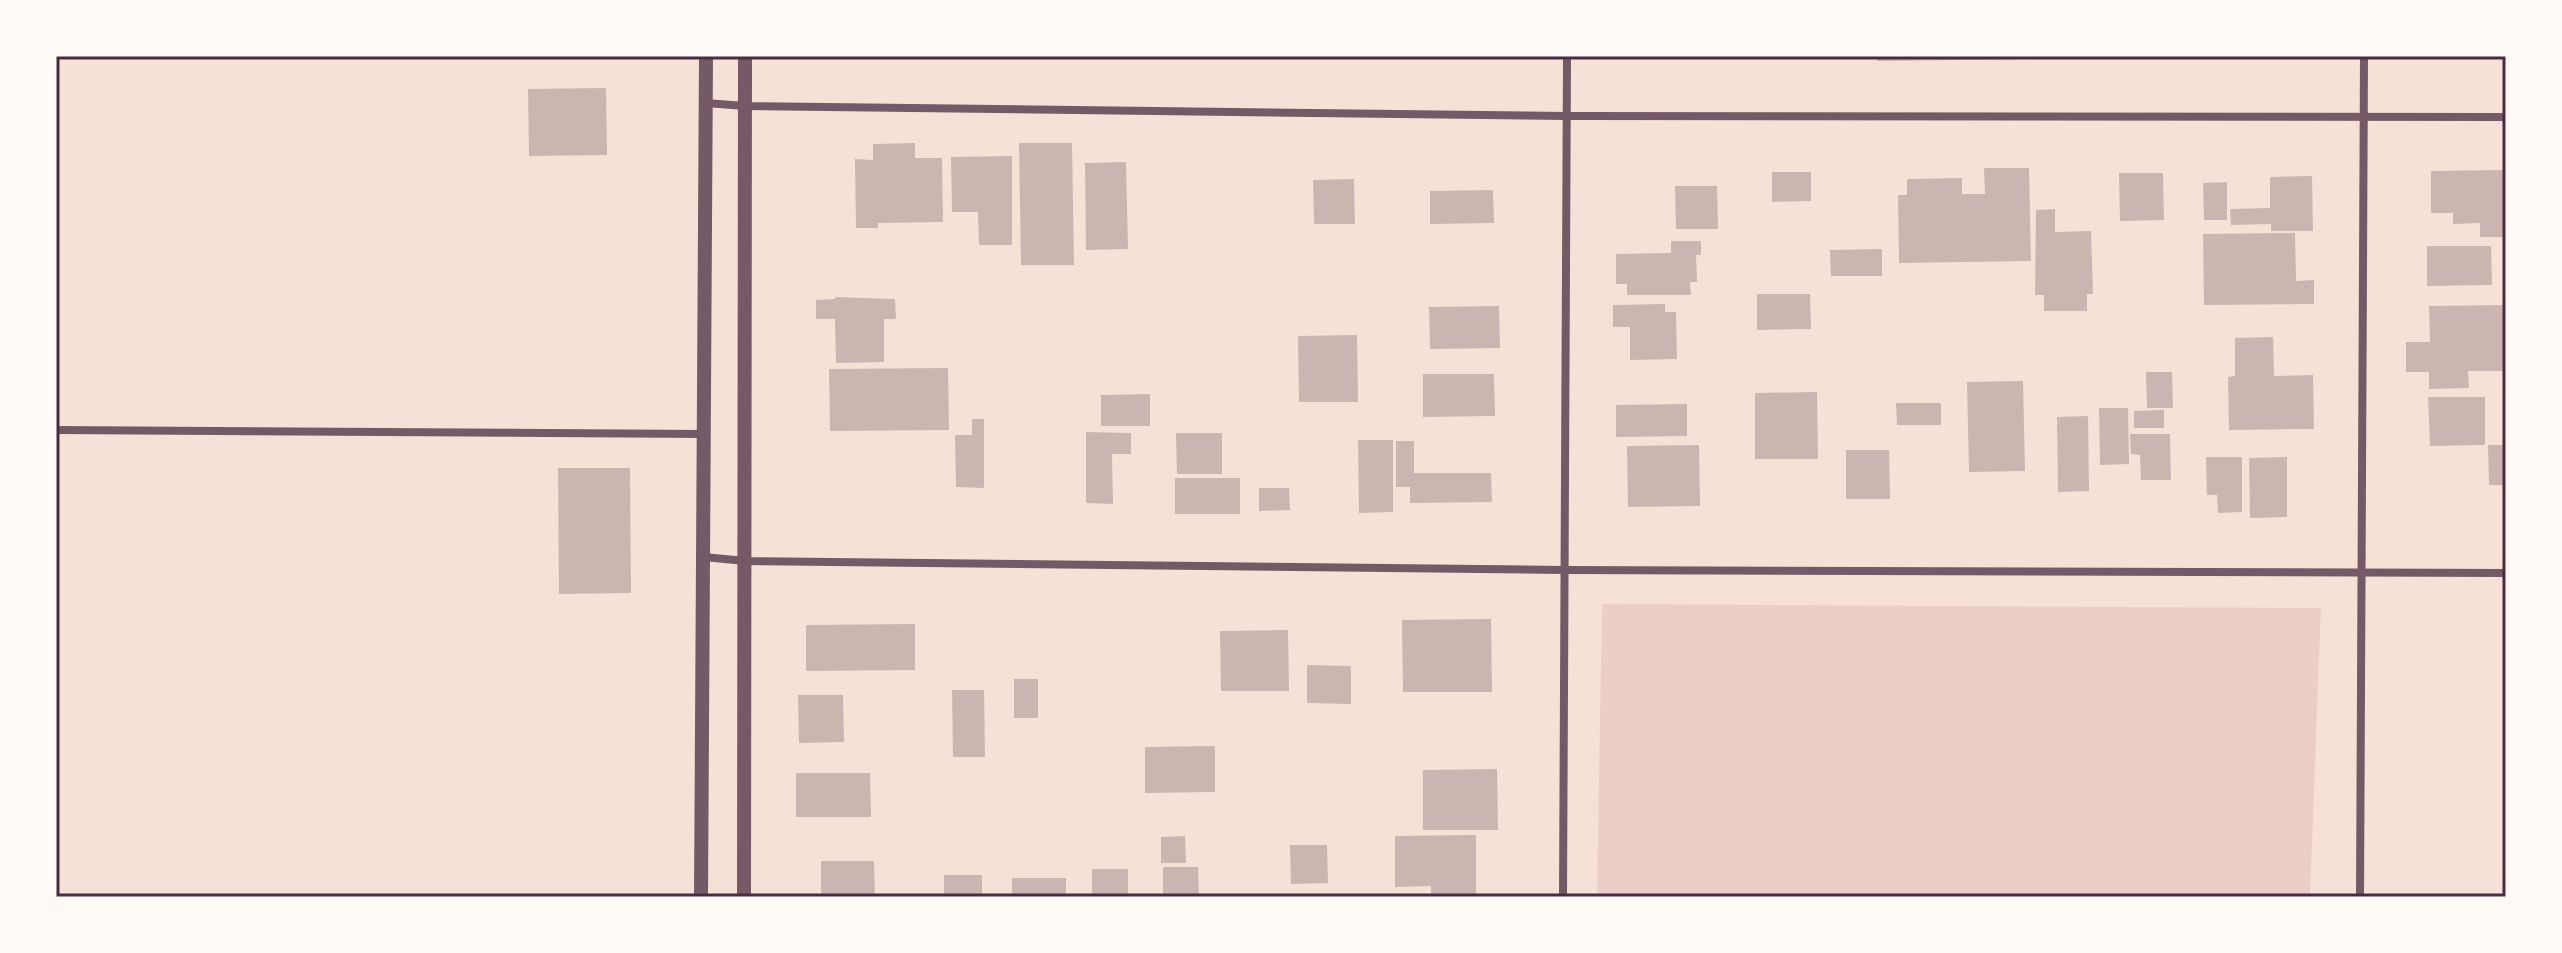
<svg xmlns="http://www.w3.org/2000/svg" width="2562" height="953" font-family="Karla,sans-serif">
  <rect width="100%" height="100%" fill="#f7e1d7"/>
  <path fill="#ebcfc5" d="M1602,604l719,4 -11,289h-713z"/>
  <g fill="#ccb4b1">
    <path d="M1877,56h156v3l-156,2z"/>
    <path d="M606,88l1,67 -78,1 -1,-67z"/>
    <path d="M915,143v15h27l1,64 -65,1v5h-22l-1,-69 18,1v-16z"/>
    <path d="M1019,143h53l2,122h-53z"/>
    <path d="M1012,156v89h-33l-1,-33h-26l-1,-55z"/>
    <path d="M1126,162l2,87 -42,1 -1,-87z"/>
    <path d="M1984,168h45l2,93 -132,2 -1,-68h9v-16l55,-1v16h23z"/>
    <path d="M2506,170v67h-26v-14l-27,1v-11h-22v-42z"/>
    <path d="M1772,172h39v29l-39,1z"/>
    <path d="M2119,173h44l1,47 -44,1z"/>
    <path d="M2312,176l1,55h-42v-7l-40,1 -1,-16 40,-1v-31z"/>
    <path d="M1354,179l1,45h-41l-1,-44z"/>
    <path d="M2227,182v38h-23l-1,-37z"/>
    <path d="M1675,186h42l1,43h-42z"/>
    <path d="M1493,190l1,33 -64,1v-33z"/>
    <path d="M2055,209v23l36,-1 2,63h-6v17h-43v-16h-9l1,-85z"/>
    <path d="M2295,233l1,48 18,-1v24l-110,1 -1,-71z"/>
    <path d="M1671,241h30v14h-5l1,27h-7l1,13h-64v-11h-11v-30l55,-1z"/>
    <path d="M2427,246h64l1,39 -65,1z"/>
    <path d="M1882,249v27h-51l-1,-26z"/>
    <path d="M1757,294h53l1,35 -54,1z"/>
    <path d="M835,297l60,2 1,20h-12v43l-48,1 -1,-44h-19v-19l19,-1z"/>
    <path d="M1665,304v8h11l1,47 -47,1v-33h-17v-22z"/>
    <path d="M2506,305v66h-38l1,17 -40,1v-17h-23v-30h24l-1,-36z"/>
    <path d="M1499,306l1,42 -70,1 -1,-42z"/>
    <path d="M1357,335l1,67h-59l-1,-66z"/>
    <path d="M2273,337l1,39 39,-1 1,54 -85,1 -1,-53 7,-1v-38z"/>
    <path d="M948,368l1,62 -119,1 -1,-62z"/>
    <path d="M2146,372h26l1,36h-26z"/>
    <path d="M1423,374h71l1,42 -72,1z"/>
    <path d="M2023,381l2,90 -56,1 -2,-90z"/>
    <path d="M1817,392l1,67h-63v-66z"/>
    <path d="M1150,394v32h-49v-31z"/>
    <path d="M2428,397h57v48l-55,1z"/>
    <path d="M1896,403h45v22h-44z"/>
    <path d="M1687,404v32l-71,1v-32z"/>
    <path d="M2099,408h29l1,56 -29,1z"/>
    <path d="M2164,410v18h-30v-17z"/>
    <path d="M2088,416l1,75 -31,1 -1,-75z"/>
    <path d="M972,419h12v69l-28,-1 -1,-52h17z"/>
    <path d="M1086,432l45,1v21h-19l1,50 -27,-1z"/>
    <path d="M1176,433h46v41h-45z"/>
    <path d="M2130,434h40l1,46h-30l-1,-25 -9,-1z"/>
    <path d="M1358,440h35v72l-34,1z"/>
    <path d="M1396,441h18v32h77l1,29 -82,1v-16h-14z"/>
    <path d="M1699,445l1,61 -72,1 -1,-61z"/>
    <path d="M2488,445h18v40h-17z"/>
    <path d="M1846,450h43l1,49h-44z"/>
    <path d="M2206,457h36v55l-24,1 -1,-18h-10z"/>
    <path d="M2287,457v60l-37,1 -1,-60z"/>
    <path d="M558,468h72l1,125 -72,1z"/>
    <rect x="1175" y="478" width="65" height="36"/>
    <path d="M1259,488h30l1,22 -31,1z"/>
    <path d="M1491,619l1,73h-89l-1,-72z"/>
    <path d="M915,624v46l-109,1v-46z"/>
    <path d="M1288,630l1,61h-68l-1,-60z"/>
    <path d="M1307,665l44,1v38l-44,-1z"/>
    <rect x="1014" y="679" width="24" height="39"/>
    <path d="M952,690h32l1,67h-32z"/>
    <path d="M798,695h45l1,47 -45,1z"/>
    <path d="M1215,746v46l-70,1v-46z"/>
    <path d="M1497,769l1,61h-75v-60z"/>
    <path d="M796,773h74l1,44h-75z"/>
    <path d="M1476,835v62h-45v-11l-36,1v-51z"/>
    <path d="M1185,836l1,27h-25v-26z"/>
    <path d="M1290,845h37l1,38 -37,1z"/>
    <path d="M821,861h53l1,34h-54z"/>
    <path d="M1163,867h35l1,29 -36,1z"/>
    <rect x="1092" y="869" width="36" height="28"/>
    <rect x="944" y="875" width="38" height="22"/>
    <rect x="1012" y="878" width="54" height="19"/>
    <rect x="1235" y="894" width="51" height="3"/>
  </g>
  <g fill="none" stroke-linecap="round" stroke-linejoin="round">
    <g stroke="#755966" stroke-width="8">
      <path d="M706,103l39,3 822,10 939,1"/>
      <path d="M56,430l648,4"/>
      <path d="M704,557l41,4 819,9 942,3"/>
      <path d="M1563,897l4,-841"/>
      <path d="M2360,897l4,-841"/>
    </g>
    <g stroke="#755966" stroke-width="14">
      <path d="M701,897l5,-841"/>
      <path d="M744,897l1,-841"/>
    </g>
  </g>
  <rect width="2562" height="953" fill="none" stroke="#fffaf5" stroke-width="116"/>
  <rect x="58" y="58" width="2446" height="837" fill="none" stroke="#4a2c40" stroke-width="3"/>
</svg>
